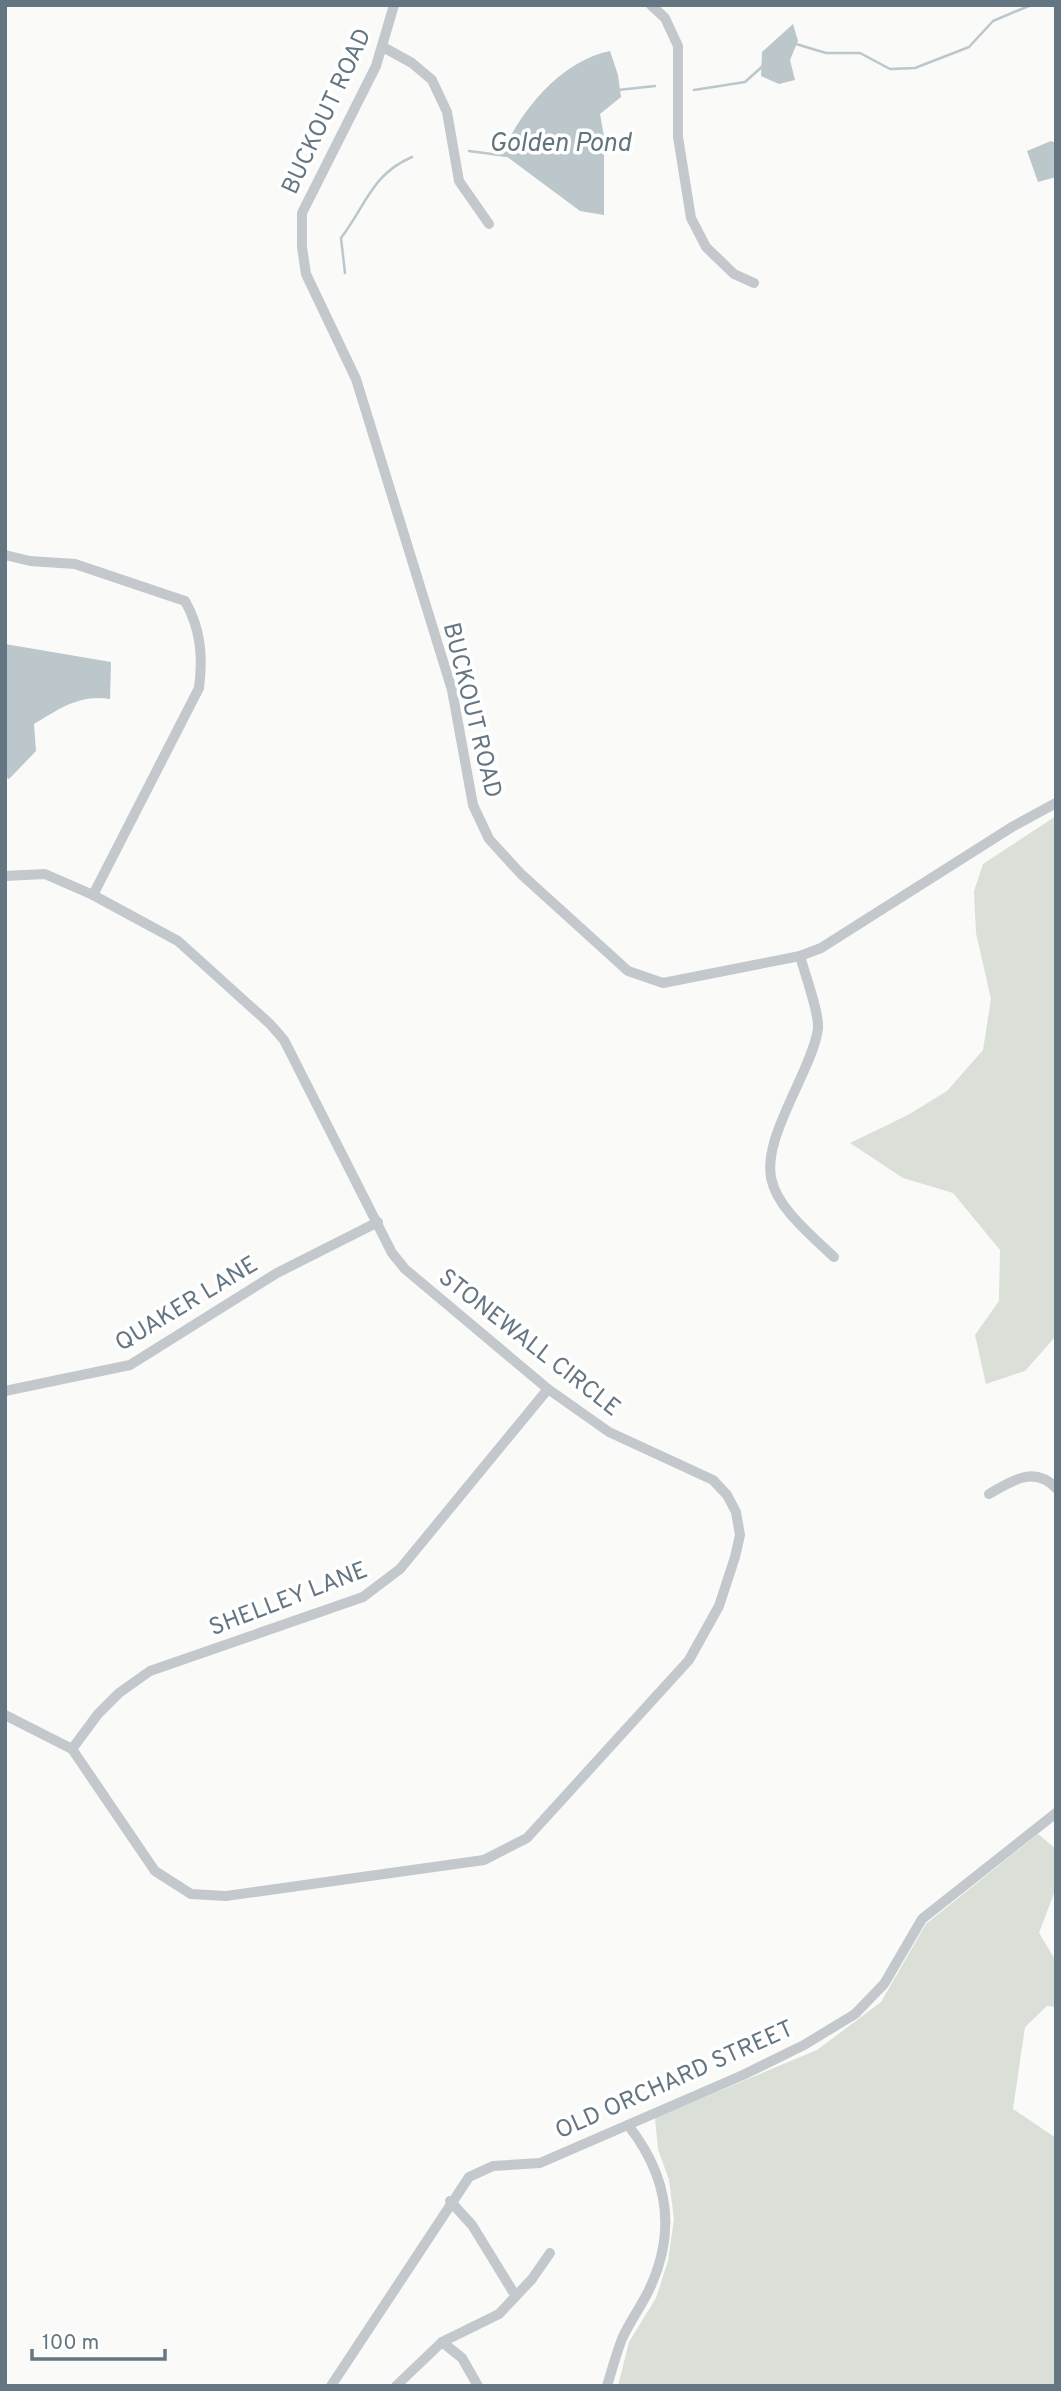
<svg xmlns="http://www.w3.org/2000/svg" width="1061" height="2391" font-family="Overpass,sans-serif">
  <rect width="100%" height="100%" fill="#fafaf8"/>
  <g fill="#dadfd7">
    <path d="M1056,816v520l-31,35 -39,13 -11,-49 24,-34 1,-51 -47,-57 -50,-15 -53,-35 58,-28 39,-24 36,-41 8,-51 -15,-66 -2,-42 9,-27z"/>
    <path d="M1038,1834l18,15v39l-17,45 17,28v46l-9,-1 -22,21 -12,82 43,29v248h-438l11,-44 27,-44 12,-37 6,-42 -5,-39 -11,-31 -3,-31 162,-68 64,-48 45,-78z"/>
  </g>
  <g fill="#bbc7cb">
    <path d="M793,24l5,17 -8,19 5,20 -16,4 -18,-8 1,-24z"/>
    <path d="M610,51l8,24 3,22 -21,17 4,22v79l-24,-4 -78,-58c20,-44 59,-92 108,-102z"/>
    <path d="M1051,141l5,2v34l-18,5 -11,-31z"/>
    <path d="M5,644l106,18 -1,37c-30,-5 -51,10 -76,25l2,27 -27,28 -4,-2z"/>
  </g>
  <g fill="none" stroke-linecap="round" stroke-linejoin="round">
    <g stroke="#bbc7cb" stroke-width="2.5">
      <path d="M796,44l30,9h34l30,16 25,-1 54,-21 24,-26 38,-16"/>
      <path d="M618,90l37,-4"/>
      <path d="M694,90l51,-8 19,-17"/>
      <path d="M469,151l38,5"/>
      <path d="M345,273l-4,-35c25,-33 31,-64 71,-81"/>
    </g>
    <g stroke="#c3c8cc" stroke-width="10">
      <path d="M394,5l-18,61 -74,147v34l4,27 50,105 96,311 21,115 16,34 32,35 107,97 35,12 137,-27 21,-8 191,-121 44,-24"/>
      <path d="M651,5l14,13 13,28v91l13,81 15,29 28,27 20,9"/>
      <path d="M383,47l29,16 20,17 15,32 12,69 30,43"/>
      <path d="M5,555l25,6 45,3 110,37c16,28 18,56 14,87l-106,207"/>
      <path d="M5,876l40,-2 48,21 85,46 92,83 14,16 108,213 13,16 143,120 61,43 104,48 14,15 9,17 4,23 -5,22 -16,49 -30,54 -162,178 -43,22 -258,36 -35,-2 -36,-23 -83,-122 -67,-34"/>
      <path d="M800,956c5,18 19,56 18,72 -2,18 -13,40 -20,56 -43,92 -40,104 36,173"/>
      <path d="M5,1391l125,-26 147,-92 101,-51"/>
      <path d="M989,1494c23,-13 45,-29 67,-6"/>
      <path d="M72,1749l26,-35 21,-21 31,-22 213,-74 37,-28 148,-180"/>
      <path d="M450,2201l22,24 43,70"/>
      <path d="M442,2342l20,16 16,28"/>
      <path d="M331,2386l138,-209 24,-11 47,-3 203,-88 61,-30 51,-31 29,-30 38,-65 134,-106"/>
      <path d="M396,2386l46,-44 57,-28 33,-35 18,-26"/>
      <path d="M607,2386c5,-16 9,-32 15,-47 7,-16 18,-31 26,-47 30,-61 20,-116 -20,-167"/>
    </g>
  </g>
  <g text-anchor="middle" stroke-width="7" stroke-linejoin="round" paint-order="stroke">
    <g font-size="24" fill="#657683" stroke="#fff">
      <text transform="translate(326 111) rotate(-65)" y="8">BUCKOUT ROAD</text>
      <text transform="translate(473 710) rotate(76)" y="8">BUCKOUT ROAD</text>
      <text transform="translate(186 1303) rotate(-31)" y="8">QUAKER LANE</text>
      <text transform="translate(530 1342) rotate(38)" y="8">STONEWALL CIRCLE</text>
      <text transform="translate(288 1598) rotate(-21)" y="8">SHELLEY LANE</text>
      <text transform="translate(674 2079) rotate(-24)" y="8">OLD ORCHARD STREET</text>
    </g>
    <g font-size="26" font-style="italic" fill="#60757c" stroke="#fff">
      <text x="560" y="151">Golden Pond</text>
    </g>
  </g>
  <rect width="1061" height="2391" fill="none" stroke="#657683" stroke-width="14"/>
  <path d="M32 2349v10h133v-10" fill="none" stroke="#657683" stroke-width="3.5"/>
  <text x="42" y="2349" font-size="21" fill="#657683" stroke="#ffffff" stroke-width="5" paint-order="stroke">100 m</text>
</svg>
